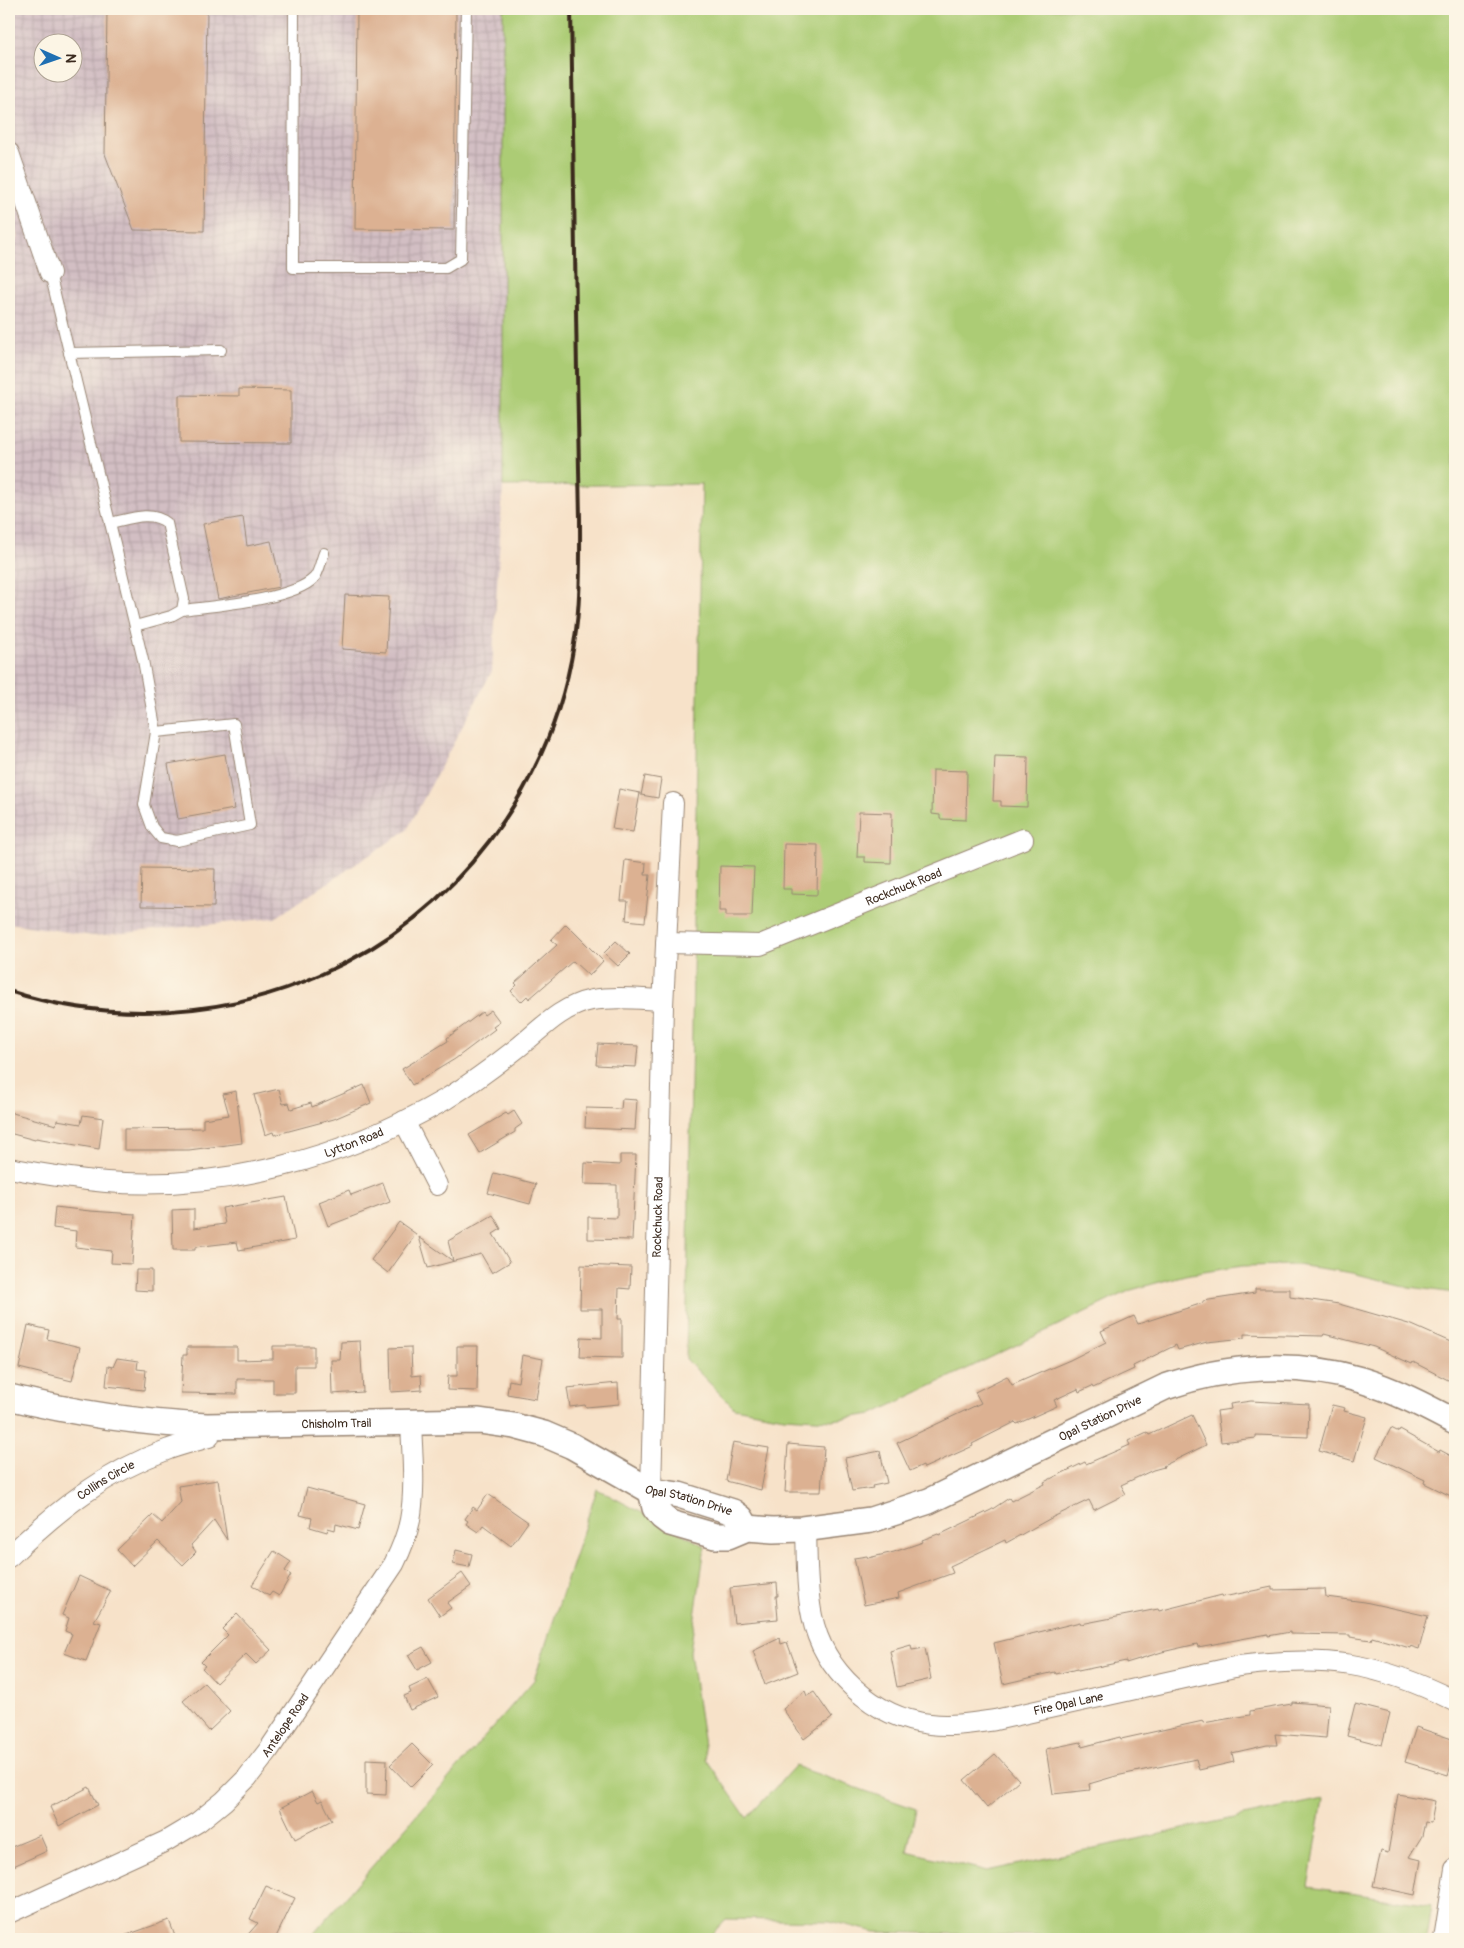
<svg xmlns="http://www.w3.org/2000/svg" width="1464" height="1948" font-family="Pangolin,sans-serif">
  <defs>
    <pattern id="industrial-grid" width="8" height="8" patternUnits="userSpaceOnUse" patternTransform="scale(1.25)"><rect width="8" height="8" fill="#d2bec3"/><path d="M0 4h8M4 0v8" fill="none" stroke="#b5a3a7"/></pattern>
  </defs>
  <rect width="100%" height="100%" fill="#fcf5e5"/>
  <filter id="ink" filterUnits="userSpaceOnUse"><feTurbulence type="fractalNoise" baseFrequency=".02" numOctaves="2"/><feDisplacementMap in="SourceGraphic" scale="10" xChannelSelector="R" yChannelSelector="G"/><feConvolveMatrix kernelMatrix="1 2 1 2 8 2 1 2 1" color-interpolation-filters="sRGB"/></filter>
  <filter id="wash" filterUnits="userSpaceOnUse"><feTurbulence type="fractalNoise" baseFrequency=".0096" numOctaves="4" result="noise"/><feDisplacementMap in="SourceGraphic" scale="20" xChannelSelector="R" yChannelSelector="G"/><feGaussianBlur stdDeviation="1.12" result="paint"/><feColorMatrix in="noise" values="0 0 0 0 0 0 0 0 0 0 0 0 0 0 0 0 0 1.4 0 .05"/><feComposite in="paint" operator="in"/></filter>
  <g filter="url(#wash)">
    <rect width="100%" height="100%" fill="#f7e2c9"/>
    <path fill="url(#industrial-grid)" fill-rule="evenodd" d="M9,9h494v477l-11,185 -85,159 -132,88 -182,18 -84,-13v-667l9,-20 -9,-24zM42,42h30v30h-30z"/>
    <g fill="#accc74" stroke="#747b49">
      <path d="M503,9h952v1284l-46,-6 -56,-14 -56,-8 -55,1 -57,9 -54,15 -258,124 -41,6 -48,-3 -50,-9 -48,-49 16,-875 -199,2z"/>
      <path d="M597,1489l108,57 -15,106 16,107 41,59 48,-52 121,43 -9,42 80,20 336,-72 -14,88 122,18 -5,34h-260l-291,-7 -45,-11 -104,-2 -19,20h-398l225,-259z"/>
    </g>
    <g id="blocks">
      <g fill="#dcb192">
        <path d="M107,9h100l-3,222 -70,-1 -29,-76z"/>
        <path d="M357,9h99l-2,221 -99,-1z"/>
        <path d="M239,389l52,1v53l-112,-1v-47l60,1z"/>
        <path d="M243,517l4,29 24,-5 8,33v13l-61,12 -15,-75z"/>
        <path d="M345,595l44,2 -3,55 -44,-3z"/>
        <path d="M225,754l9,55 -56,10 -10,-55z"/>
        <path d="M995,756l33,1 -1,50 -26,-1v-5h-8z"/>
        <path d="M933,770l34,1 -1,49 -26,-1v-4l-8,-1z"/>
        <path d="M645,776l16,3 -3,19 -17,-3z"/>
        <path d="M619,789l21,4 -7,39 -21,-3z"/>
        <path d="M859,812l33,1 -1,50 -26,-1v-5h-8z"/>
        <path d="M784,844l34,1 -1,50 -26,-1v-5h-8z"/>
        <path d="M625,860l21,3 -1,12h5l-5,47 -19,-2 2,-19h-7z"/>
        <path d="M720,866l34,1 -2,49h-26v-5h-7z"/>
        <path d="M142,868l73,1 -1,38 -73,-1z"/>
        <path d="M566,924l37,37 -14,15 -16,-15 -44,38 -2,-3 -6,6 -10,-11 6,-6 -2,-2 42,-38 -6,-5z"/>
        <path d="M616,941l14,13 -12,12 -14,-13z"/>
        <path d="M491,1010l9,12 -7,5 2,2 -40,30 -43,26 -10,-16 46,-28 -1,-3 35,-26 2,3z"/>
        <path d="M598,1044l40,2 -2,21 -40,-2z"/>
        <path d="M364,1085l7,18 -37,16 -60,16 -1,-3 -8,3 -11,-40 25,-6 4,15 6,-1 2,6 20,-6 1,4z"/>
        <path d="M236,1091l6,52 -53,7h-65v-21l79,-1v-9l26,-4 -6,-21z"/>
        <path d="M622,1099l15,1 -2,30 -50,-2 1,-20 35,1z"/>
        <path d="M514,1111l8,13 -7,5v3l-35,21 -11,-18 37,-22 2,2z"/>
        <path d="M9,1112l47,13 1,-5 24,4 2,-9 20,3 -4,31 -63,-11 -1,2 -26,-7z"/>
        <path d="M620,1155h16l-4,85 -44,-1v-22l29,1v-33l-33,-1 1,-21 35,2z"/>
        <path d="M494,1173l42,11 -6,20 -42,-11z"/>
        <path d="M383,1183l7,19 -62,24 -9,-24 30,-12 2,5z"/>
        <path d="M286,1197l9,43 -56,10 -2,-8 -42,5v3h-22l-1,-40 22,-1v19l31,-4 -3,-16z"/>
        <path d="M55,1207l35,4 45,3 -3,50 -21,-1 1,-12 -37,-4 1,-16 -23,-3z"/>
        <path d="M493,1215l8,14 -8,5 17,28 -18,11 -11,-19 -53,14 -9,-31 34,24 -5,-20z"/>
        <path d="M399,1222l17,12 -28,39 -17,-13z"/>
        <path d="M581,1265l50,2 -1,22 -11,-1 -1,31h4v39l-42,-1 1,-20 21,1v-29h-22z"/>
        <path d="M136,1270h16v21l-17,-1z"/>
        <path d="M1255,1289h35v8l49,7 73,21 43,19v31l-3,7 -39,-20 -1,2 -38,-17 -50,-13 -1,2 -79,-2v4l-37,4 -29,8 -2,-5 -43,21 1,3 -41,19 -1,-2 -13,6 -1,-3 -24,11 3,6 -40,18 -2,-2 -43,22 1,2 -11,5 -38,17 -1,-3 -13,6 -13,-28 84,-40 -6,-11 32,-16 5,9 58,-25 36,-18 -5,-11 33,-15 4,8 65,-21v-2l52,-8z"/>
        <path d="M28,1325l21,5 -2,9 33,8 -8,34 -53,-13z"/>
        <path d="M360,1341l3,51 -31,2 -1,-34h9l1,-18z"/>
        <path d="M273,1346h41v20h-19v27h-22v-14h-36v15l-56,-1 2,-38h4v-8h50v13l36,-1z"/>
        <path d="M457,1346h21l-1,45 -30,-1 1,-14h9z"/>
        <path d="M411,1347l1,29 9,-1 1,15 -31,2 -1,-44z"/>
        <path d="M522,1355l21,4 -7,40 -29,-5 2,-14 9,2z"/>
        <path d="M117,1358l21,3 -1,8 9,1 -2,20 -38,-4 2,-20 5,1z"/>
        <path d="M618,1383l1,21 -33,3 -1,-2 -15,2 -3,-19z"/>
        <path d="M1251,1401l58,3 -1,33 -52,-2v3l-35,4 -4,-31 14,-2 -1,-5z"/>
        <path d="M1332,1405l13,3 -1,3 23,6 -13,44 -35,-10z"/>
        <path d="M1192,1415l14,30 -43,21 1,1 -11,3 -32,15 5,9 -32,16 -5,-10 -36,17 -47,26 -1,-3 -55,26 3,7 -55,20 1,5 -35,7 -10,-47 13,-2 1,2 26,-6 29,-10 -1,-2 16,-6 1,1 52,-25 18,-12 2,3 34,-17 -1,-2 41,-20 1,2 44,-19 -2,-4 19,-9 2,3z"/>
        <path d="M1391,1428l8,4 1,-2 39,22 1,-2 15,8v40l-31,-15 1,-3 -49,-23z"/>
        <path d="M733,1442l36,6 -8,42 -35,-9z"/>
        <path d="M788,1444l36,3 -3,45h-36z"/>
        <path d="M880,1451l7,32 -15,3 1,2 -21,3 -7,-33z"/>
        <path d="M218,1480l9,60 -13,-20 -23,25 5,7 -13,13 -25,-24 -26,25 -15,-16 36,-35 9,8 19,-21 -3,-16z"/>
        <path d="M307,1488l58,16 -7,26 -22,-6 -1,6 -7,-2 -1,4 -17,-5 2,-9 -12,-3z"/>
        <path d="M488,1494l40,28 -17,24 -28,-21 -5,7 -12,-8 2,-3 -3,-2 8,-12 4,3z"/>
        <path d="M456,1550l16,4 -3,13 -16,-3z"/>
        <path d="M274,1551l17,11 -6,9 6,4 -12,21 -7,-4 -3,4 -17,-11z"/>
        <path d="M462,1573l9,13 -24,17 4,5 -11,8 -12,-18z"/>
        <path d="M79,1576l32,15 -17,30 7,2 -15,38 -22,-8 8,-19 -7,-3 4,-13 -7,-3z"/>
        <path d="M777,1583l1,13h-2l2,23 -44,4 -4,-35z"/>
        <path d="M1272,1587v3l53,-1 1,8 39,5 63,14 -9,33 -9,-3v2l-38,-11 -1,3 -21,-3v-2l-60,-1v-2l-22,4v-2l-70,13 -1,-3 -35,8 -36,11v-2l-48,10 -1,-2 -21,5 -1,-2 -52,12 -9,-41 86,-21 1,2 77,-15 1,2 63,-16 1,2z"/>
        <path d="M237,1614l34,36 -15,14 -10,-10 -30,29 -14,-15 3,-2 -4,-4 27,-27 -6,-6z"/>
        <path d="M780,1638l1,6 6,-2 11,30 -33,13 -12,-34z"/>
        <path d="M911,1645l1,5 13,-2 6,31 -34,8 -7,-36z"/>
        <path d="M423,1647l9,15 -15,8 -9,-15z"/>
        <path d="M428,1679l10,18 -28,13 -6,-14 7,-3 -2,-5z"/>
        <path d="M204,1683l26,28 -21,20 -26,-30z"/>
        <path d="M805,1691l2,5 7,-4 18,26 -28,21 -21,-30z"/>
        <path d="M1292,1702l37,3 -3,33 -51,-4 2,11h-10l-35,8 2,9 -35,8 -3,-11 -80,17 -27,8 1,6 -37,4 -7,-45 35,-7 1,5 38,-10 1,2 82,-18v2l47,-8v-4l42,-7z"/>
        <path d="M1355,1704l35,9 -8,32 -35,-9z"/>
        <path d="M1416,1727l39,13v12l-7,23 -43,-13z"/>
        <path d="M412,1744l21,21 -22,22 -21,-22z"/>
        <path d="M995,1754l24,26 -32,28 -23,-28z"/>
        <path d="M366,1759l21,1 -1,35 -20,-1z"/>
        <path d="M89,1787l9,18 -39,21 -9,-19z"/>
        <path d="M312,1791l6,11 4,-2 10,20 -37,19 -15,-31z"/>
        <path d="M1398,1794l37,7 -4,22 -6,-1 -3,14 -13,21 12,3 -6,35 -42,-9 8,-35 7,2z"/>
        <path d="M40,1835l7,16 -38,17v-20z"/>
        <path d="M266,1886l29,12 -20,41h-31l14,-16 -8,-4z"/>
        <path d="M169,1920l7,19h-54l-1,-2z"/>
      </g>
    </g>
  </g>
  <g filter="url(#ink)">
    <use href="#blocks" fill-opacity="0" stroke="#998674" stroke-width="1"/>
    <g fill="none" stroke-linecap="round" stroke-linejoin="round">
      <g stroke="#998674" stroke-width="12">
        <g id="service">
          <path d="M294,9l-1,259h153l15,-9 5,-250"/>
          <path d="M50,273l93,387 13,72 78,-8 16,101 -73,16 -16,-3 -9,-11 -8,-22 12,-73"/>
          <path d="M69,353l152,-3"/>
          <path d="M110,523c19,-4 41,-13 57,0l17,76 -2,11 -11,6 -36,10"/>
          <path d="M182,610c30,-4 111,-10 132,-32 5,-5 7,-18 10,-25"/>
        </g>
      </g>
      <g stroke="#998674" stroke-width="22">
        <g id="minor">
          <path d="M9,153l41,120"/>
          <path id="s1" d="M666,943l94,2 263,-106"/>
          <path d="M404,1121l33,64"/>
          <path id="s2" d="M9,1168c32,6 64,11 97,14 117,9 239,-24 340,-83 26,-16 50,-34 74,-53 22,-18 42,-40 72,-46 23,-4 48,-1 71,0"/>
          <path id="s3" d="M651,1491l12,-485 10,-203"/>
          <path id="s4" d="M806,1528c1,29 0,60 6,88 11,55 62,102 118,108 22,3 44,-1 65,-4l244,-54c86,-11 138,-4 216,35"/>
          <path id="s5" d="M9,1557c48,-47 96,-85 160,-108 13,-5 27,-8 40,-12l-2,-11"/>
          <path id="s6" d="M9,1913l157,-72 32,-19 26,-21 23,-23 21,-27 126,-187c7,-14 13,-29 16,-44 6,-32 2,-66 1,-98"/>
          <path d="M1444,1939l11,-70"/>
        </g>
      </g>
      <g stroke="#998674" stroke-width="28">
        <g id="tertiary">
          <path id="s7" d="M9,1397c65,16 130,26 198,29l272,-5 35,5 30,8 28,12 79,45 28,4 54,17 8,6 6,10"/>
          <path id="s8" d="M651,1491l4,17 7,9 8,6 45,13h13l19,-8 26,2 29,-1 69,-9 58,-19 236,-114c63,-22 132,-26 196,-7 33,10 64,26 94,42"/>
        </g>
      </g>
      <use href="#service" stroke="#fff" stroke-width="10"/>
      <use href="#minor" stroke="#fff" stroke-width="20"/>
      <use href="#tertiary" stroke="#fff" stroke-width="25"/>
      <path stroke="#3b2a1e" stroke-width="4" d="M9,991c102,33 215,27 313,-17 134,-59 229,-187 252,-330 7,-41 6,-84 6,-126 -1,-49 -2,-97 -3,-146 -2,-121 -4,-242 -6,-363"/>
    </g>
  </g>
  <g text-anchor="middle" stroke-width="4.5" stroke-linejoin="round" paint-order="stroke">
    <g font-size="12" fill="#3b2a1e" stroke="#fcf5e5">
      <text dy="4" stroke="none"><textPath href="#s1" startOffset="249">Rockchuck Road</textPath></text>
      <text dy="4" stroke="none"><textPath href="#s2" startOffset="351">Lytton Road</textPath></text>
      <text dy="4" stroke="none"><textPath href="#s3" startOffset="274">Rockchuck Road</textPath></text>
      <text dy="4" stroke="none"><textPath href="#s8" startOffset="495">Opal Station Drive</textPath></text>
      <text dy="4" stroke="none"><textPath href="#s7" startOffset="330">Chisholm Trail</textPath></text>
      <text dy="4" stroke="none"><textPath href="#s5" startOffset="124">Collins Circle</textPath></text>
      <text dy="4" stroke="none"><textPath href="#s7" startOffset="699">Opal Station Drive</textPath></text>
      <text dy="4" stroke="none"><textPath href="#s4" startOffset="399">Fire Opal Lane</textPath></text>
      <text dy="4" stroke="none"><textPath href="#s6" startOffset="341">Antelope Road</textPath></text>
    </g>
  </g>
  <rect width="1464" height="1948" fill="none" stroke="#fcf5e5" stroke-width="30"/>
  <g transform="translate(58 58) rotate(92)"><circle r="24" fill="#fcf5e5" stroke="#afa495"/>
  <path d="M0-4L9 19L0 12L-9 19Z" fill="#1f6fb2"/>
  <text y="-8" font-size="14" font-weight="bold" text-anchor="middle" fill="#3b2a1e">N</text>
  </g>
</svg>
